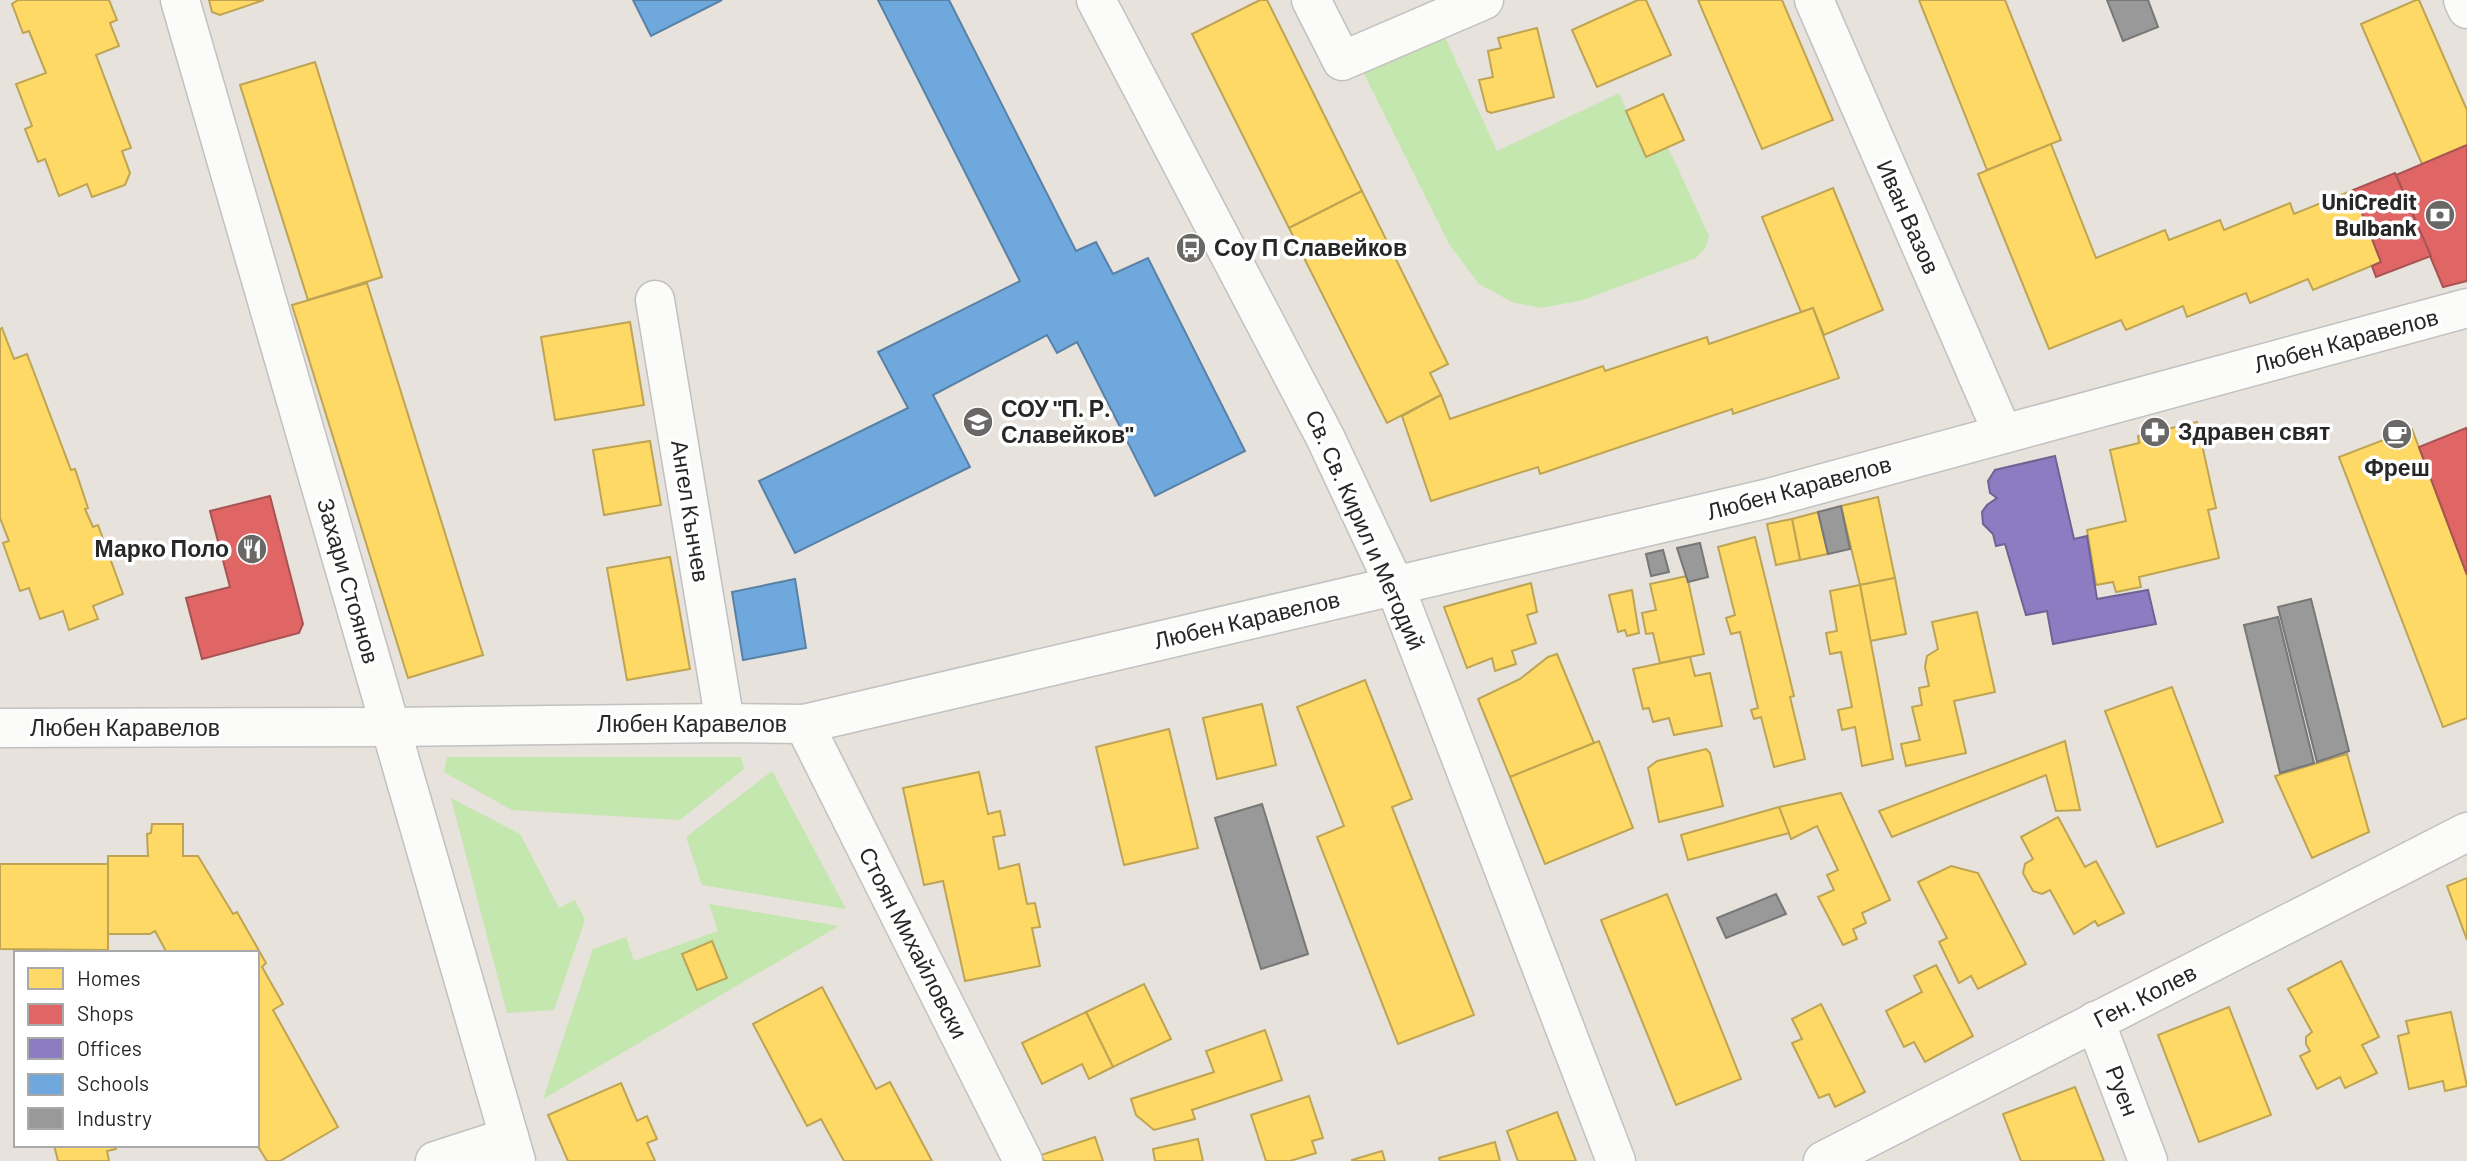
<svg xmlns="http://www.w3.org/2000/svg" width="2467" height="1161" font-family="Barlow,sans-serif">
  <rect width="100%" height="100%" fill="#e7e2db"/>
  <g fill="#c4e6af">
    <path d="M1443,33l54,118 122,-58 27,63 22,-9 41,89 -3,11 -10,11 -113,42 -42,8 -29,-6 -33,-18 -30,-40 -88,-176z"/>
    <path d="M447,757h294l3,12 -64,51 -168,-10 -68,-38z"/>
    <path d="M772,771l74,138 -144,-24 -16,-48z"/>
    <path d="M451,798l69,36 39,74 16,-8 10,20 -31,90 -47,3z"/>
    <path d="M709,904l130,22 -296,173 50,-150 33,-12 8,24 84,-30z"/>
  </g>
  <g fill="#ffd966" stroke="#bea453" stroke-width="2">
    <path d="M18,0h91l8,20 -7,3 9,23 -23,9 35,93 -9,3 8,22 -5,12 -33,12 -5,-13 -28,12 -14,-37 -7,3 -13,-33 7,-3 -16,-42 30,-11 -17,-42 -6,2 -11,-29z"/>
    <path d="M209,0h55l-44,15 -8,-3z"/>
    <path d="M1260,0h7l95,191 -73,37 -97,-194z"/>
    <path d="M1638,0h8l25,55 -74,32 -25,-57z"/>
    <path d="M1698,0h84l51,120 -71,29z"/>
    <path d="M1919,0h86l56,140 -74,30z"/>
    <path d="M2416,0h3l48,110v35l-45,19 -61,-140z"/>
    <path d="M1537,28l17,69 -63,16 -4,-2 -8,-31 14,-3 -5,-26 13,-3 -3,-10z"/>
    <path d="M315,62l67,215 -74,23 -68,-215z"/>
    <path d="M1663,94l21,46 -38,17 -20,-46z"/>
    <path d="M2051,144l45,114 69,-28 4,10 51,-20 4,10 66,-27 4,11 59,-24 28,72 -68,28 -5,-11 -58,24 -4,-10 -59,24 -4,-11 -57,24 -5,-10 -72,29 -71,-175z"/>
    <path d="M1833,188l50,122 -59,25 -11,-27 -12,4 -39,-95z"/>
    <path d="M1362,191l86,173 -18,9 11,22 -54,28 -98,-195z"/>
    <path d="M367,283l116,372 -75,23 -116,-373z"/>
    <path d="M1813,308l26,70 -106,36 -1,-5 -192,65 -2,-7 -107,34 -29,-85 39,-21 9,24 153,-53 2,5 102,-34 2,7z"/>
    <path d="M630,322l14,83 -89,15 -14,-83z"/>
    <path d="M2,328l12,31 13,-5 44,116 4,-1 13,39 -3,1 8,18 5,-2 25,69 -30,12 5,13 -29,11 -6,-19 -23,8 -11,-31 -9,3 -17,-48 6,-2 -9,-23v-189z"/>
    <path d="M2197,422l19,86 -8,2 11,48 -80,19 2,10 -25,5 -3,-10 -17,3 -9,-55 39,-9 -16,-71 29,-7 -1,-7z"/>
    <path d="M2412,429l55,146v143l-24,9 -104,-270z"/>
    <path d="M650,441l11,64 -57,10 -11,-65z"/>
    <path d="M1878,497l17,81 -35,7 -19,-79z"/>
    <path d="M1818,512l10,42 -28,6 -8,-41z"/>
    <path d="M1792,519l8,41 -24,5 -9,-41z"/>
    <path d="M1755,537l39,159 -4,1 15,62 -31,8 -13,-50 -7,2 -3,-9 7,-2 -18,-76 -9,2 -5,-16 9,-3 -17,-68z"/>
    <path d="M670,557l20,112 -63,11 -20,-112z"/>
    <path d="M1687,576l17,78 -44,9 -7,-30 -7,1 -4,-21 14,-3 -6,-26z"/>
    <path d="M1895,578l11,56 -36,7 -10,-56z"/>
    <path d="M1531,583l6,29 -10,3 9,28 -24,8 4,13 -21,7 -3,-13 -25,10 -23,-61z"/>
    <path d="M1860,585l33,174 -31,7 -7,-39 -13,3 -4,-20 14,-3 -11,-55 -11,2 -4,-21 11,-2 -7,-40z"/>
    <path d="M1632,590l7,43 -12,3 -2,-6 -7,2 -9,-37z"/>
    <path d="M1977,612l18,80 -41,9 12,52 -60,13 -5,-22 19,-4 -8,-33 10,-2 -3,-17 10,-2 -4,-19 2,-11 11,-7 -6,-27z"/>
    <path d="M1557,654l37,89 -84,34 -32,-78 42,-20 28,-22z"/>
    <path d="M1690,657l5,19 15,-3 12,53 -48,9 -5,-17 -16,4 -4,-14 -6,1 -10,-40z"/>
    <path d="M1365,680l47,119 -20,8 82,208 -76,29 -81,-207 27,-11 -47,-119z"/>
    <path d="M2172,687l51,135 -66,25 -52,-136z"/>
    <path d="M1262,704l14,61 -59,14 -14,-61z"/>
    <path d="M1169,729l29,119 -74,17 -28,-118z"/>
    <path d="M1599,741l34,87 -88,36 -35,-87z"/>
    <path d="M2065,741l15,69 -24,1 -10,-36 -154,62 -13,-26z"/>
    <path d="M1706,749l4,4 13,53 -64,16 -11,-54 9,-7z"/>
    <path d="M2347,754l22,78 -57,26 -37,-82z"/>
    <path d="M979,772l9,42 12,-3 5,24 -12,2 6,32 20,-5 8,40 8,-1 5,24 -8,1 8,38 -75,15 -22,-100 -19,4 -21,-97z"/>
    <path d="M1841,793l49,107 -28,13 4,10 -13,6 4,10 -14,6 -25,-48 16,-7 -7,-15 11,-5 -21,-44 -26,13 -12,-32z"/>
    <path d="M1779,807l10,26 -101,27 -7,-25z"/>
    <path d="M2058,817l27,50 11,-6 28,52 -26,13 -3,-5 -21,13 -24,-44 -8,4 -9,-3 -10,-18 2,-9 8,-5 -12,-22z"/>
    <path d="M152,824h31v32h15l35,58 4,-2 29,51 -4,4 21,37 -10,6 65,117 -58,34h-13l-10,-16v-192h-90l-12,-22 -5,3h-42v-78h40l-1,-22 4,-1z"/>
    <path d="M0,864h108v86l-108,-1z"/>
    <path d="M1951,866l27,7 48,91 -48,25 -7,-13 -12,7 -20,-41 8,-4 -29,-56z"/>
    <path d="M2467,878v62l-20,-54z"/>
    <path d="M1667,894l74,185 -65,26 -75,-185z"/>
    <path d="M712,941l15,37 -30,12 -15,-36z"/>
    <path d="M2341,961l38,76 -17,8 15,28 -32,15 -5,-11 -23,12 -17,-33 10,-5 -4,-7v-7l6,-5 -24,-43z"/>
    <path d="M1936,965l37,71 -48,26 -11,-20 -10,5 -18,-36 36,-19 -8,-16z"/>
    <path d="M1144,984l27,55 -58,28 -27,-55z"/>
    <path d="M822,987l54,102 14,-7 42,79h-88l-23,-42 -14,7 -54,-102z"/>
    <path d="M1821,1004l44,88 -30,15 -6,-13 -10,4 -27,-55 10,-4 -10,-20z"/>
    <path d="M2229,1007l42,108 -72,27 -41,-107z"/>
    <path d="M1086,1012l27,55 -24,12 -7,-15 -40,20 -20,-41z"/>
    <path d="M2451,1012l16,74 -22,5 -2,-10 -34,8 -11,-53 11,-3 -3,-12z"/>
    <path d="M1265,1030l17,50 -90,30 3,9 -41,11 -18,-15 -5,-16 83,-27 -8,-21z"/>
    <path d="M621,1083l16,38 10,-5 10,23 -10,4 8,18h-87l-20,-46z"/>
    <path d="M2075,1087l29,74h-83l-18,-47z"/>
    <path d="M1309,1096l14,42 -11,3 4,12 -26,8h-24l-15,-46z"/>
    <path d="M1557,1112l19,49h-58l-11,-30z"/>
    <path d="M1095,1137l8,24h-59l-3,-6z"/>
    <path d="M1198,1139l5,22h-48l-2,-12z"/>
    <path d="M1495,1142l5,19h-60l-1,-3z"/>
    <path d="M54,1145h61l1,4 -9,2 2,10h-51z"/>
    <path d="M1382,1151l3,10h-33v-1z"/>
  </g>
  <g fill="#e06666" stroke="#a85353" stroke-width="2">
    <path d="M2467,145v136l-24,6 -47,-112z"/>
    <path d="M2395,173l36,83 -55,21 -4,-11 9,-4 -28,-72z"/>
    <path d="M2466,428l1,3v144l-48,-128z"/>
    <path d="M270,496l33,128 -4,9 -97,26 -16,-61 44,-11 -20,-76z"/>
  </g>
  <path fill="#8e7cc3" stroke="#6f6294" stroke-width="2" d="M2055,456l19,83 13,-3 10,63 51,-9 8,34 -103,20 -6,-33 -21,4 -21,-71 -9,2 -3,-12 -10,-10 -1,-12 5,-7 10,-7 -7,-5 -2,-12 7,-11z"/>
  <g fill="#6fa8dc" stroke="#5981a6" stroke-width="2">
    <path d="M633,0h89l-71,36z"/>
    <path d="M878,0h71l127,251 20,-9 17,32 35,-16 97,193 -90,45 -78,-154 -20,11 -10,-18 -114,60 37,72 -175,86 -36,-72 149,-73 -30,-56 142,-71z"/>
    <path d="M795,579l11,69 -63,12 -11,-68z"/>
  </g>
  <g fill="#999" stroke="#777" stroke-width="2">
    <path d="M2107,0h41l10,27 -35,14z"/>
    <path d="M1841,506l9,43 -22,5 -10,-42z"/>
    <path d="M1700,543l8,34 -20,5 -11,-34z"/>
    <path d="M1663,550l6,22 -18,4 -5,-22z"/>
    <path d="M2311,599l38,152 -32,11 -39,-155z"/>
    <path d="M2278,617l36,146 -34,10 -36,-148z"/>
    <path d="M1262,804l46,150 -47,15 -46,-151z"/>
    <path d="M1776,894l10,20 -60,24 -9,-20z"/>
  </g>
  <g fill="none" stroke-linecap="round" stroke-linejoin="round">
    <g stroke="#c2c1c2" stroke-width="41">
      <g id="minor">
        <path d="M180,0l336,1161"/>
        <path d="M1096,0l229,437 69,147 222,577"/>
        <path d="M1311,0l31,61 142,-61"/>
        <path d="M1814,0l189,434"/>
        <path d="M2463,0l4,9"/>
        <path d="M655,300l70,423"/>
        <path d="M804,724l219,437"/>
        <path d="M0,728l391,-1 334,-4 79,1 961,-225 702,-191"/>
        <path d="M2095,1021l53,140"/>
        <path d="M435,1161l74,-24"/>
        <path d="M1823,1161l644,-329"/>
      </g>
    </g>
    <use href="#minor" stroke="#fbfbfa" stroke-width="38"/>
  </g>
  <defs>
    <g id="bank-disc" transform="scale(1.575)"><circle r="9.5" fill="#6a6866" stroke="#fff"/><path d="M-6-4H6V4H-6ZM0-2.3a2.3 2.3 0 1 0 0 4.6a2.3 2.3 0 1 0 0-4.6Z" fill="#fff"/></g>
    <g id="bus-disc" transform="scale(1.575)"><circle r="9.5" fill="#6a6866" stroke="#fff"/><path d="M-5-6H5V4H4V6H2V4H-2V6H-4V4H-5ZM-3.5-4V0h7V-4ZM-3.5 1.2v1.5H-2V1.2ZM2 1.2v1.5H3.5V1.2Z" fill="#fff"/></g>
    <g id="school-disc" transform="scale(1.575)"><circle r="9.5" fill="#6a6866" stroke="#fff"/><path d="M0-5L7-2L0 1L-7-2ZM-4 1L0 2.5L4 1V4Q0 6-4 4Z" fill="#fff"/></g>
    <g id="pharmacy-disc" transform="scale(1.575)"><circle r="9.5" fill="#6a6866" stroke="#fff"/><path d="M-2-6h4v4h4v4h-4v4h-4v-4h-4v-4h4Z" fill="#fff"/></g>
    <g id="cafe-disc" transform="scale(1.575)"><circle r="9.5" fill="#6a6866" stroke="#fff"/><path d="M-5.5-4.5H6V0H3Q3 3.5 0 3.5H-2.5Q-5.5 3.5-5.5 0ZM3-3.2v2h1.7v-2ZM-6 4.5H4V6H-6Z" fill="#fff"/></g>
    <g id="restaurant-disc" transform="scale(1.575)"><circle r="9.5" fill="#6a6866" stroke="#fff"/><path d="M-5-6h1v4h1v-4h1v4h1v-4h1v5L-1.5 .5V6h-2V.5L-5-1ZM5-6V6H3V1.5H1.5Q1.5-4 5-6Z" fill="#fff"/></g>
  </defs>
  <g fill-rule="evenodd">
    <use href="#bank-disc" x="2440" y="215"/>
    <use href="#bus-disc" x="1191" y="248"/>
    <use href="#school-disc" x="978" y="422"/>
    <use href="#pharmacy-disc" x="2155" y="432"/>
    <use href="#cafe-disc" x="2397" y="434"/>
    <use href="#restaurant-disc" x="252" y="549"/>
  </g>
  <g text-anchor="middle" stroke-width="7" stroke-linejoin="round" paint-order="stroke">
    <g font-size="23" font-weight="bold" fill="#272727" stroke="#fff" text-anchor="start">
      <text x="2417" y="210" text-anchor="end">UniCredit<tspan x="2417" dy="26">Bulbank</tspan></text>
      <text x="1214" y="256">Соу П Славейков</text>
      <text x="1001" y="417">СОУ "П. Р.<tspan x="1001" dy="26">Славейков"</tspan></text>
      <text x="2178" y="440">Здравен свят</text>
      <text x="2397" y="476" text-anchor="middle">Фреш</text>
      <text x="229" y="557" text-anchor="end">Марко Поло</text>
    </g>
    <g font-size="23" fill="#272727" stroke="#fff">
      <text transform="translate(1908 217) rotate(66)" y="8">Иван Вазов</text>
      <text transform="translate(2346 341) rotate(-15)" y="8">Любен Каравелов</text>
      <text transform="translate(1799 488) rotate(-15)" y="8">Любен Каравелов</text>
      <text transform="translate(690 511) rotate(81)" y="8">Ангел Кънчев</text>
      <text transform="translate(1365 530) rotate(66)" y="8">Св. Св. Кирил и Методий</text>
      <text transform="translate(348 581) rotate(74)" y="8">Захари Стоянов</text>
      <text transform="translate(1247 620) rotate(-13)" y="8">Любен Каравелов</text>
      <text x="692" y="732">Любен Каравелов</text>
      <text x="125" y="736">Любен Каравелов</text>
      <text transform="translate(913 943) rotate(63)" y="8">Стоян Михайловски</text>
      <text transform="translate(2145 996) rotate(-27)" y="8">Ген. Колев</text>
      <text transform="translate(2122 1091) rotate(69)" y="8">Руен</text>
    </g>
  </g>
  <rect x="14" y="951" width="245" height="196" fill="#ffffff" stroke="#a9a9a9" stroke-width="2"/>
  <rect x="28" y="968" width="35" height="21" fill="#ffd966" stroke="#a9a9a9" stroke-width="2"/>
  <text x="77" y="986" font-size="21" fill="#272727">Homes</text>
  <rect x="28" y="1004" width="35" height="21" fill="#e06666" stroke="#a9a9a9" stroke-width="2"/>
  <text x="77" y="1021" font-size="21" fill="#272727">Shops</text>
  <rect x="28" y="1038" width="35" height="21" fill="#8e7cc3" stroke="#a9a9a9" stroke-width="2"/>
  <text x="77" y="1056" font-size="21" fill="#272727">Offices</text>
  <rect x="28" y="1074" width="35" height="21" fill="#6fa8dc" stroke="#a9a9a9" stroke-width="2"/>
  <text x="77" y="1091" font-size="21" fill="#272727">Schools</text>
  <rect x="28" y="1108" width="35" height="21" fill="#999999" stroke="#a9a9a9" stroke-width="2"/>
  <text x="77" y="1126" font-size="21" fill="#272727">Industry</text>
</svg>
